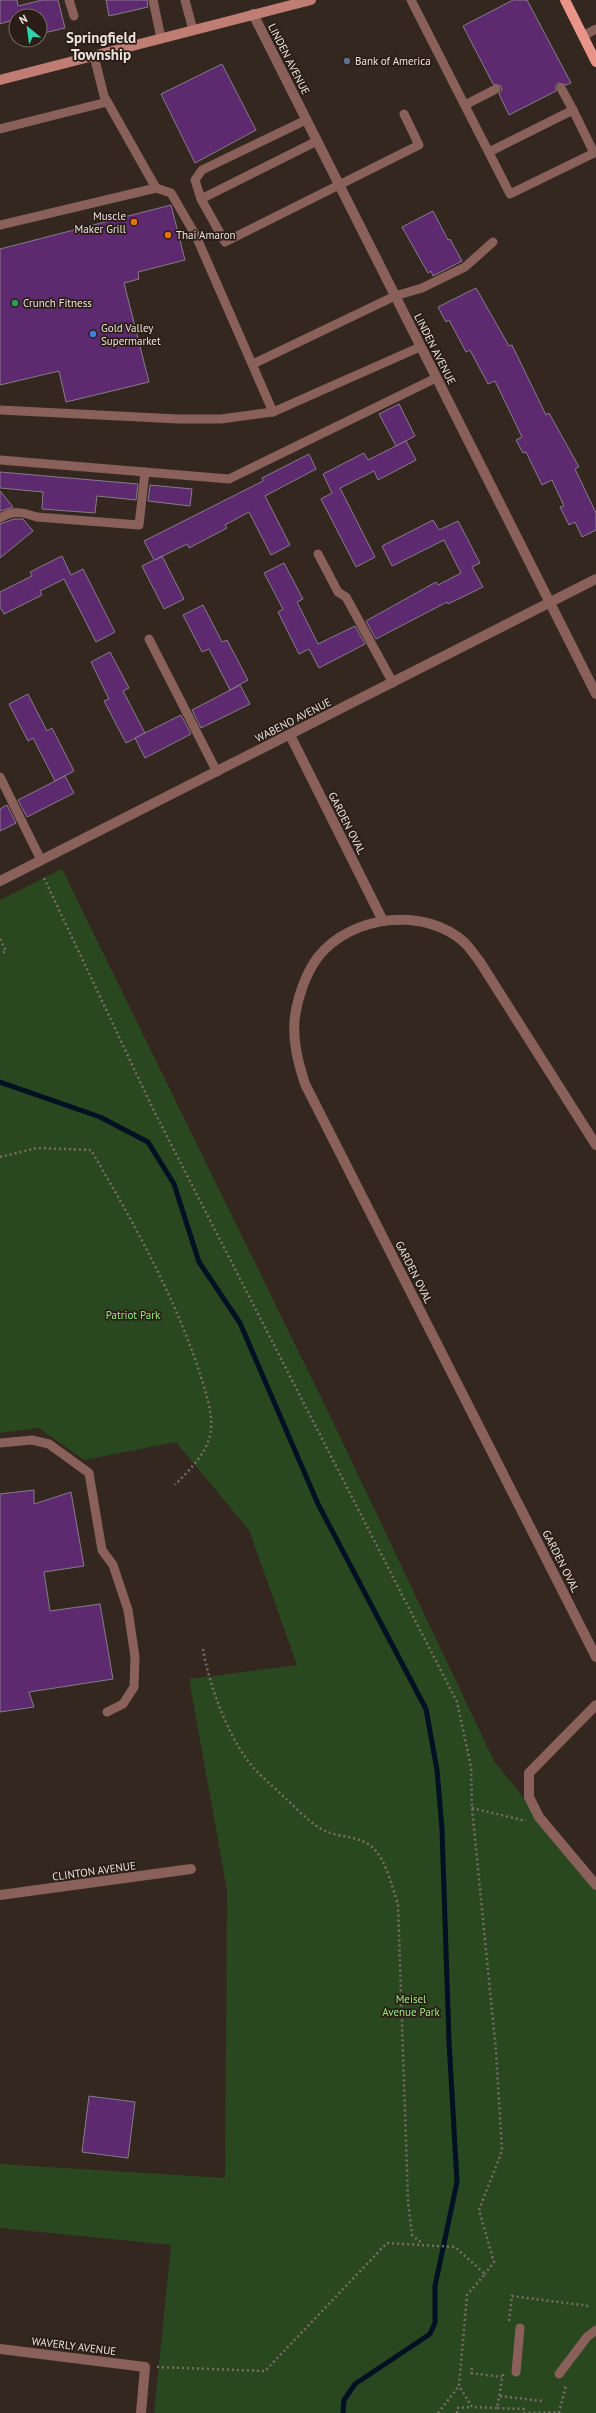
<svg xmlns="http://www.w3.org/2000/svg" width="596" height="2413" font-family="'PT Sans',sans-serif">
  <rect width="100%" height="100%" fill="#34271f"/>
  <path fill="#2a481f" d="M62,869l271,553 161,339 102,127v525h-442l17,-168 -171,-17v-64l225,14 2,-288 -38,-211 108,-14 -48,-135 -73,-88 -92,18 -45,-32 -39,5v-533z"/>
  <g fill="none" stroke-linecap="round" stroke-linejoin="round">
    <path stroke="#001124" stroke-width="5" d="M0,1082l100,35 48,25 26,42 25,78 41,61 78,181 108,205 11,61 5,59 7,212 8,141 -22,104v37l-5,11 -75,50 -11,16 -1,13"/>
  </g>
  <g fill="#5d2a6f" stroke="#867c8a">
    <path d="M0,0h17l1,6 24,-6h16l7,28 -21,5 -4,-17h-24v3l-16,5z"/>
    <path d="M106,0h41l1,7 -39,9z"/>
    <path d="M513,0h14l44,83 -5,2 -8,-2 -2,2v6l-47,24 -10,-21 3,-4 -1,-4 -8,-2 -30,-58z"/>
    <path d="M222,64l34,66 -61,33 -34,-69z"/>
    <path d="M171,205l14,55 -47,12 1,7 -15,4 25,99 -83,20 -7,-31 -59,14v-136z"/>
    <path d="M433,211l15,29 2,-1 12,22 -29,15 -2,-5 -3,2 -26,-46z"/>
    <path d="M476,288l33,58 3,-1 34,70 3,-2 30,54 -4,2 21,44v17l-14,7 -7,-15 -6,3 -9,-18 4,-1 -12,-26 -10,5 -16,-33 -3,1 -7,-13 6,-3 -27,-56 -7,3 -18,-34 -4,2 -17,-32 -3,2 -8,-15z"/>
    <path d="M399,404l16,32 -19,10 -17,-32z"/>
    <path d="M406,441l10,19 -38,20 -4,-9 -34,17 35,69 -19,10 -35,-68 11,-6 -9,-19 41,-21 4,7z"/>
    <path d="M309,454l7,15 -51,27 25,49 -19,10 -22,-43 -24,13 2,3 -38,20 -2,-4 -32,16 7,-4 22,43 -20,10 -22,-43 12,-6 -10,-19 119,-60 -1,-3z"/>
    <path d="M0,472l138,12 -2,16 -39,-4 -2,17 -53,-4 1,-17 -43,-4z"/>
    <path d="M150,485l42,4 -2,17 -42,-5z"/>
    <path d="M0,491l13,16 -13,4z"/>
    <path d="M14,519h9l10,12 -33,27v-34z"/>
    <path d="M433,520l6,10 19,-9 22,42 -8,4 11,20 -35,17 -1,-2 -71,37 -10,-18 70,-39 2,3 23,-12 -17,-33 -52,26 -10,-20z"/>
    <path d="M62,556l9,19 12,-6 32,63 -19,10 -32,-63 -24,12 2,4 -38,19 -4,-7v-15l32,-16 -2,-4z"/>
    <path d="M284,563l19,36 -6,3 21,42 37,-18 10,18 -46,24 -10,-19 -10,5 -21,-42 5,-3 -19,-36z"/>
    <path d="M203,605l19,37 5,-2 21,40 -18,10 -21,-41 -7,3 -19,-37z"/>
    <path d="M110,652l19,36 -6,3 22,42 -19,10 -22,-42 5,-2 -18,-37z"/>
    <path d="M240,685l10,19 -49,24 -9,-18z"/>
    <path d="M28,694l19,37 5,-3 22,43 -19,10 -22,-43 -5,3 -19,-37z"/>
    <path d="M181,715l10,19 -46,24 -10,-20z"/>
    <path d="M65,776l9,17 -47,24 -9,-17z"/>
    <path d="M7,805l9,18 -16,8v-22z"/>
    <path d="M34,1490v14l37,-12 13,74 -40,6 6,39 50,-7 13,75 -84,13 5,15 -34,5v-218z"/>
    <path d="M89,2096l46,6 -7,56 -46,-6z"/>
  </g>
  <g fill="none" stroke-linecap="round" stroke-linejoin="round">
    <g stroke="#786d66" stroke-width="2.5" stroke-dasharray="2 3" stroke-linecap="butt">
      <path d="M44,878l109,231 304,593 14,65 1,41 24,243 6,100 -23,59 15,52 -9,12"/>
      <path d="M0,939l6,12 -6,3"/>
      <path d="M0,1157l37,-9 54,2c42,72 83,144 109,224 5,16 13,39 11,56 -3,23 -21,39 -36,55"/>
      <path d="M203,1649c5,32 23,82 43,109 10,15 26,27 38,39 11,10 22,22 34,30 18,12 39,7 54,20 14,12 20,40 26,57l10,297 4,34 11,9"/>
      <path d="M472,1808l54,13"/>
      <path d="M509,2321l3,-25 77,10"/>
      <path d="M157,2367l108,4 122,-128 68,4 30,27 -18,21 -8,91 13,21 25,1"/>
      <path d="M472,2368l-1,5 31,4"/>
      <path d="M503,2374l-6,34 27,1v4l35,-1"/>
      <path d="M500,2396l42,5"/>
      <path d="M438,2413l21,-27"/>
      <path d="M457,2413v-5l15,-1"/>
      <path d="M559,2413l7,-28"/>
    </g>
    <g stroke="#89605a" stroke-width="9">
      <path d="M69,0l5,16"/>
      <path d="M153,0l8,38"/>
      <path d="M185,0l8,30"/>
      <path d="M411,0l99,194 86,-42"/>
      <path d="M583,36l13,-7"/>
      <path d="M561,88l12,22"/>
      <path d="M465,105l31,-16"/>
      <path d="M0,129l107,-27"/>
      <path d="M317,141l-116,58 24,43 194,-97 -15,-31"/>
      <path d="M489,152l84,-42 21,43"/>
      <path d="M156,188l15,5 25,43 77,176"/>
      <path d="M201,199l-6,-19 7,-10 104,-50"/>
      <path d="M0,225l156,-37 -52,-92 -10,-40"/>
      <path d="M253,364l142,-68 27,-8 43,-21 28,-25"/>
      <path d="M0,410l178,9h43l52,-7 147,-65"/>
      <path d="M0,460l229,19 207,-101"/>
      <path d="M0,518c13,-8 22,-6 37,-1l102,8 6,-53"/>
      <path d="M318,554l20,38 8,5 47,86"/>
      <path d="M149,639l68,133"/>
      <path d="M0,777l41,83"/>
      <path d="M0,1443l32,-3 17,4 40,29 13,77 11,15 15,45 7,47 -1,30 -11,17 -16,8"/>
      <path d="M516,2372l4,-44"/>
      <path d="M559,2374l28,-37 9,-7"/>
    </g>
    <g stroke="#89605a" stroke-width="10">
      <path d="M253,14l343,680"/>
      <path d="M290,735l93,186"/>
      <path d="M0,881l596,-302"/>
      <path d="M596,1145l-116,-183c-5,-6 -9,-13 -15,-19 -40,-37 -114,-28 -147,14 -12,16 -20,39 -23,59 -3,24 3,46 10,68l291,573"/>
      <path d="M596,1705l-67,68v24l10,20 57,68"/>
      <path d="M0,1895l191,-26"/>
      <path d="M0,2349l145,18 -4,46"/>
    </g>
    <path stroke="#bf7d74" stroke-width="10" d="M0,80l311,-80"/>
    <path stroke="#e89488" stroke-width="10" d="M565,0l31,62"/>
  </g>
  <circle fill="#5c6f8a" stroke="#2a1d16" stroke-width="1.5" cx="347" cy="61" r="4"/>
  <g fill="#e8710a" stroke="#2a1d16" stroke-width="1.5">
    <circle cx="134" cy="222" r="4"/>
    <circle cx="168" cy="235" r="4"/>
  </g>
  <circle fill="#2e9e5b" stroke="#2a1d16" stroke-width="1.5" cx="15" cy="303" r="4"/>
  <circle fill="#3f7fe0" stroke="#2a1d16" stroke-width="1.5" cx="93" cy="334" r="4"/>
  <g text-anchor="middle" stroke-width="3.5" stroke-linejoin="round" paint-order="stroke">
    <g font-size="11" fill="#eae1dc" stroke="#2a1d16">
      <text transform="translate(289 59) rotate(63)" y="4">LINDEN AVENUE</text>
      <text transform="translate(435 349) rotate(63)" y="4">LINDEN AVENUE</text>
      <text transform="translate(293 720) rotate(-27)" y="4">WABENO AVENUE</text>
      <text transform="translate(347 823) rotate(63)" y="4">GARDEN OVAL</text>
      <text transform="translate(414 1272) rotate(63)" y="4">GARDEN OVAL</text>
      <text transform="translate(561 1561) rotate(63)" y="4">GARDEN OVAL</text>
      <text transform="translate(94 1871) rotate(-8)" y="4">CLINTON AVENUE</text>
      <text transform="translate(74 2346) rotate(7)" y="4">WAVERLY AVENUE</text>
    </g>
    <g font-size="11" fill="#eae1dc" stroke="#2a1d16" text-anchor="start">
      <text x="355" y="65">Bank of America</text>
      <text x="126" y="220" text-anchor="end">Muscle<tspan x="126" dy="13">Maker Grill</tspan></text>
      <text x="176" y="239">Thai Amaron</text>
      <text x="23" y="307">Crunch Fitness</text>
      <text x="101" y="332">Gold Valley<tspan x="101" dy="13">Supermarket</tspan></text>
    </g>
    <g font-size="11" fill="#9dea85" stroke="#2a1d16">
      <text x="133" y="1319">Patriot Park</text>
      <text x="411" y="2003">Meisel<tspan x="411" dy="13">Avenue Park</tspan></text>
    </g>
    <g font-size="15" font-weight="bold" fill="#eae1dc" stroke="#2a1d16">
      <text x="101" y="43">Springfield<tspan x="101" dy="17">Township</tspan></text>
    </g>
  </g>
  <g transform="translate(28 28) rotate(331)"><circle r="19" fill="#2a1d16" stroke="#776b65"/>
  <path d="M0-3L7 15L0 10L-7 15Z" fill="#30d4aa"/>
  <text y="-6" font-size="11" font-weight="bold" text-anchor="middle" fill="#eae1dc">N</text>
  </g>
</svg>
